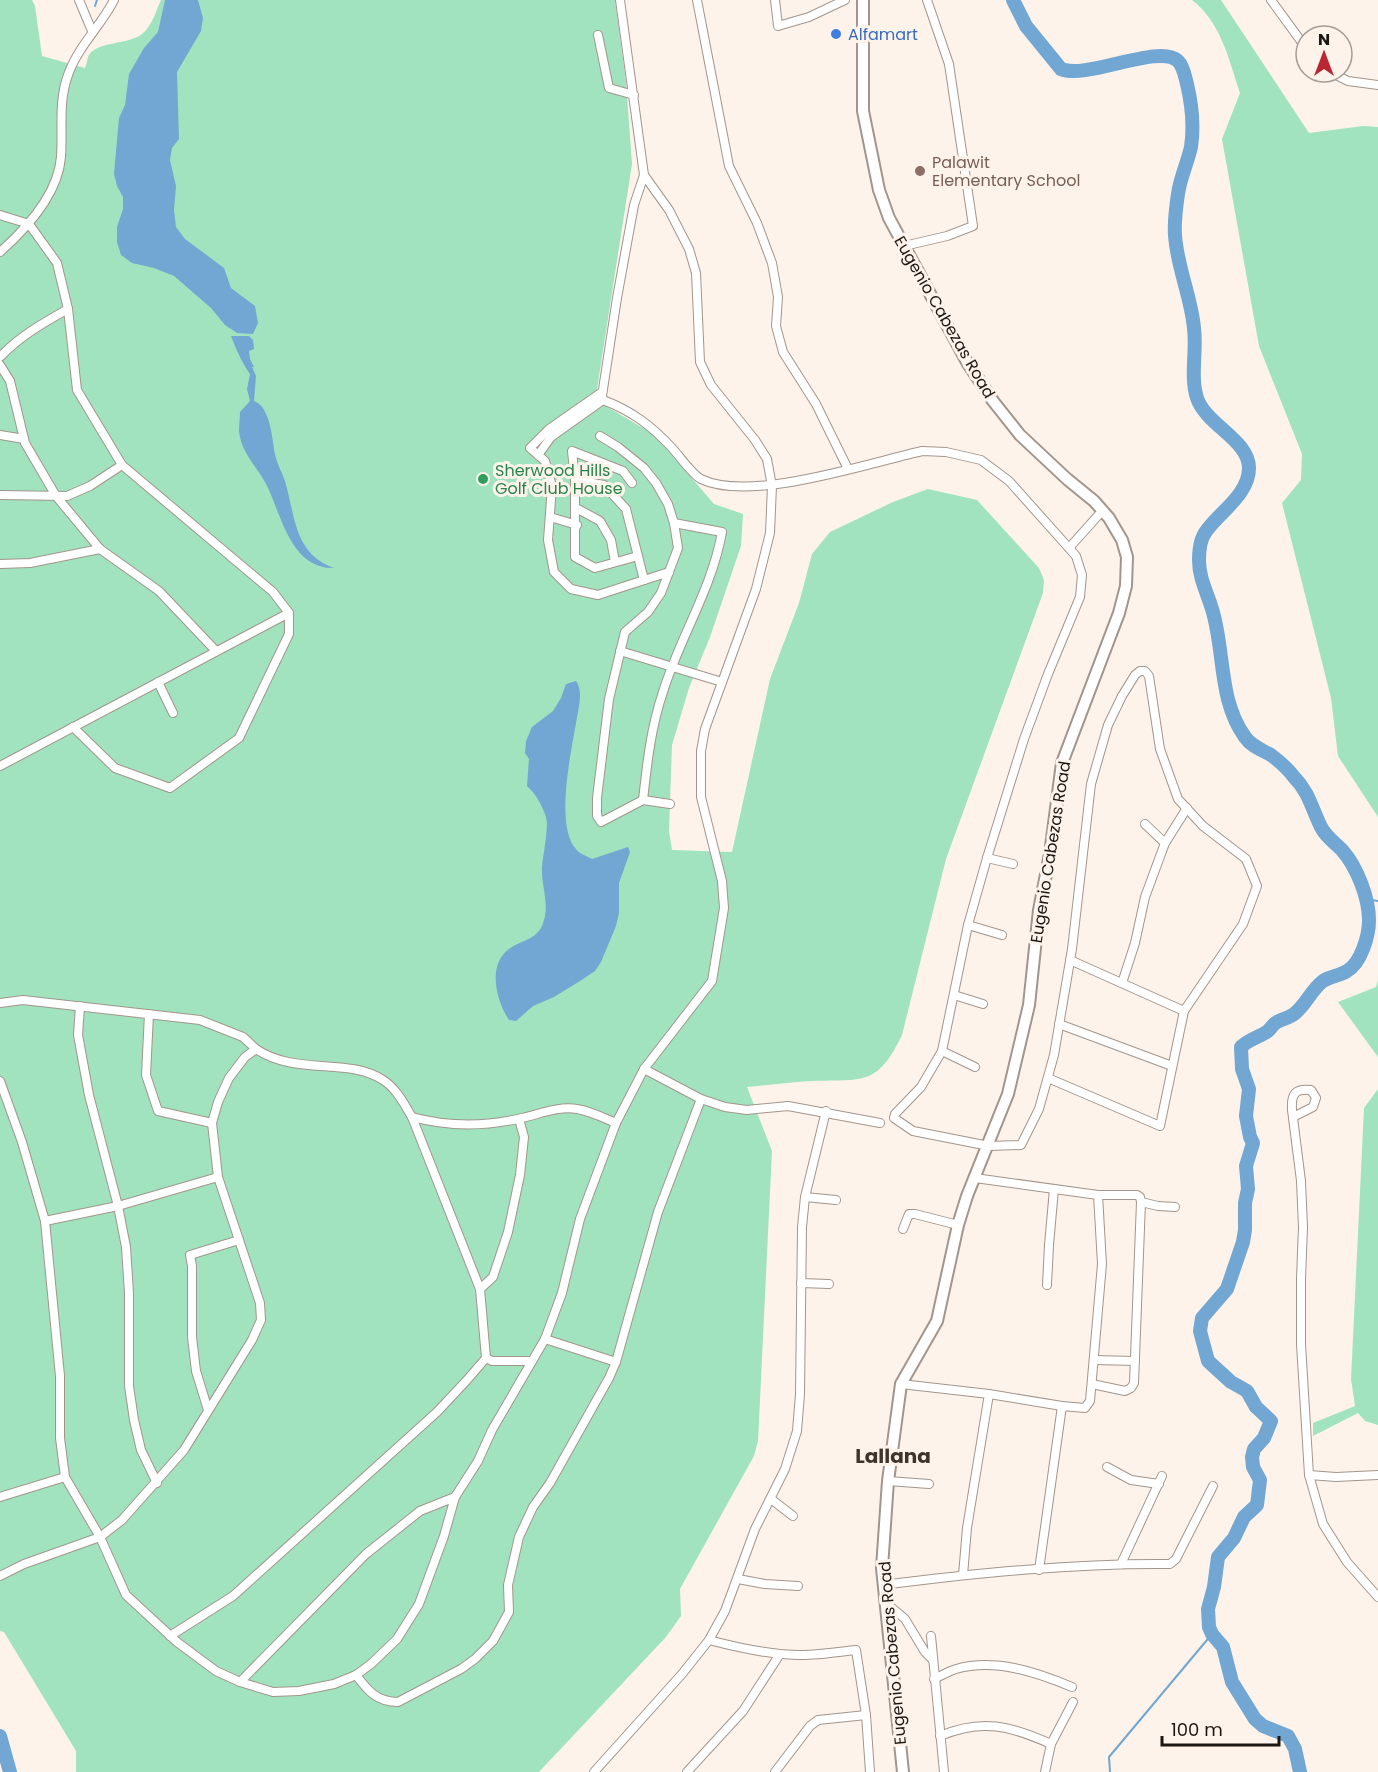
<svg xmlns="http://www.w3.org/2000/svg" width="1378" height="1772" font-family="Poppins,sans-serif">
  <rect width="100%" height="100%" fill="#fef3eb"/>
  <g fill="#a1e3be">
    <path d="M0,0h32l3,6 7,50 43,12c2,-4 2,-10 4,-13 9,-14 39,-10 53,-21 10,-8 14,-23 19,-34h454l11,82 6,82 -35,225 7,16 51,30 59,69 29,10 -2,32 -31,91 -21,51 -17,57 -3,86 3,19 60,2 38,-173 29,-76 13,-49 18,-22 63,-30 35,-13 49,11 62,68 5,12 -1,13 -97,266 -44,176c-25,52 -39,44 -90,46 -21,1 -43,4 -65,6l25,64 -14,290 -4,15 -74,133 1,27 -15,21 -127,135h-463v-21l-72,-119 -4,-1z"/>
    <path d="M1192,0h29l88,133 54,-7 15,1v690l-40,-61 -7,-58 -49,-195 19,-23 1,-26 -43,-108 -37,-207 18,-46c-11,-33 -19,-71 -48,-93z"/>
    <path d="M1378,980v77l-40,-55 38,-15z"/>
    <path d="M1378,1089v336l-13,-4 -7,-8 -45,23v-13l42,-17 -4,-27 13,-271z"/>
  </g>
  <g fill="#71a7d2">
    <path d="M165,0h33l5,18 -2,13 -24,41 2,67 -7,9 -2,12 6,26 -2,24 2,17 9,12 39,29 7,20 24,18 3,17 -5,11 -16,-1 -12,-8 -14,-17 -37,-32 -20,-8 -22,-5 -11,-8 -4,-13v-15l6,-18v-12l-6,-11 -3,-12 5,-56 6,-13 4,-31 15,-26 14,-16z"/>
    <path d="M231,336h18l4,4 1,9 -5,2 1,8 4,8h-2l4,9 -2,25c17,6 18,39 21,53 2,10 7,18 10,27 10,34 9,73 49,87 -42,1 -52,-50 -66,-80 -9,-20 -27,-34 -29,-57 0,-6 1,-13 1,-19l10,-11 -3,-12 3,-15c-8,-11 -14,-25 -19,-38z"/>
    <path d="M576,681c7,9 3,26 1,36 -5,32 -23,107 -1,132 3,5 11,7 16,10l36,-12 2,5 -11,31v30l-3,13 -15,36 -6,9 -15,10 -26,16 -21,9 -17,15 -7,-1c-13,-20 -22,-55 0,-71 12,-9 25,-8 33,-23 9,-21 -1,-38 0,-59 1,-13 7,-39 4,-50 -4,-12 -10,-23 -19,-31l2,-27 -4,-6 1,-12 6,-14 21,-16 8,-13 5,-14z"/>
  </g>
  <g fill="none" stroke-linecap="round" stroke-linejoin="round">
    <g stroke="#71a7d2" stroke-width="2">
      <path d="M95,6l2,-6"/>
      <path d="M1365,899l13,2"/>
      <path d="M1110,1772l-1,-15 103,-123"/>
    </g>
    <g stroke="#71a7d2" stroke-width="14">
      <path d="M1013,0l13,26 35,43c25,11 99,-26 117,-8 6,6 7,16 9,23 5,21 7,43 4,63 -3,13 -8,25 -11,37 -3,12 -6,39 -5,51 2,32 16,61 19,93 3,23 -4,48 3,70 9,27 52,42 52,70 0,26 -28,43 -42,62 -6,7 -8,20 -8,30 0,18 8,32 13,49 13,41 6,91 33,128 7,10 16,12 26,18 8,6 17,14 23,22 15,15 18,32 27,50 5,10 13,15 21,23 15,17 27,48 27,70 0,16 -8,43 -22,51 -8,5 -16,5 -24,10 -12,9 -17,24 -29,33 -5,4 -12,5 -17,8 -4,2 -6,6 -9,9 -8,6 -18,7 -27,16l1,22 7,20 -3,27 4,21 3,6 -7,23 2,23 -3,14v27l-2,12 -16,47 -25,29 -2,13 8,30 23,21 16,9 9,16 15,14 -7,17 -10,11 -2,8 1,10 7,13 -3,25 -13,12 -10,21 -16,19 -4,30 -6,22 1,18 3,7 11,13 9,35 23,37 8,7 25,10 7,13 5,23"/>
      <path d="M0,1736l10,36"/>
    </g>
    <g stroke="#a2958c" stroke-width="10">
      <g id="street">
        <path d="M79,0l13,31"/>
        <path d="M697,0l32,166 28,57 15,40 6,34 -2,29 7,26 33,52 32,65"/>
        <path d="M775,0l3,26 31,-9 36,-17"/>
        <path d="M1271,0l35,48"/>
        <path d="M598,35l11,53 25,7"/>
        <path d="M1330,72l18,9 30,4"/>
        <path d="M0,215l29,9 28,39 11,46 9,81 45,75 151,127 16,21v21l-50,104 -69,50 -55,-20 -42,-41"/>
        <path d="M904,246l43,-10 26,-10 -24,-162 -22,-64"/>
        <path d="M0,252c26,-23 58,-58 61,-95 2,-28 -3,-55 7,-82 10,-29 33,-49 46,-75"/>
        <path d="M0,357c20,-21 43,-34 68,-48"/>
        <path d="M0,365l10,16 15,62 31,53 44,53 59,42 57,60"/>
        <path d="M602,392l-53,37 -19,19 15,13 7,25 -4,54 6,32 17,17 27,6 71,-23"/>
        <path d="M602,396l15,-98 17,-93 10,-30"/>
        <path d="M603,400c29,11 49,26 70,49 7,8 20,26 28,30 49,24 168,-16 221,-28l24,1 35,8 28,21 67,75 6,19 -2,22 -32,77 -24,65 -37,119 -19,67 -26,126 -21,36 -26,27 -1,4 19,13 76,15 32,-1 18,-36 15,-54 18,-106 19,-165 17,-59 14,-29 13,-21 5,-4h5l4,5 11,73 18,50 25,27 43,33 11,27 -14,38 -59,87 -24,115 -112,-48"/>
        <path d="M0,435l24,4"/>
        <path d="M600,436l18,11 26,21 12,15 12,21 6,19 4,25 -17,45 -13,19 -23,20 -16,67 -12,99v18l4,6 42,-22 27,4"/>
        <path d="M538,455l13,-18 52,-37"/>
        <path d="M575,480l29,5 22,24 18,71"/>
        <path d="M632,483l-9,-12 -51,-20 3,29v77l20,11 43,-12"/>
        <path d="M0,495l67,1 23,-10 32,-21"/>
        <path d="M576,508l24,13 11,19 4,22"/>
        <path d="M550,517l27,8"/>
        <path d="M1069,548l34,-38"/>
        <path d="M0,564l30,-1 70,-14"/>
        <path d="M620,651l102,31"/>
        <path d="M158,682l15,31"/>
        <path d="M0,766l289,-153"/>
        <path d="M643,800c4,-36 8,-73 20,-108 17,-55 49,-103 59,-160l-48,-9"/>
        <path d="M1145,824l20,19"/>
        <path d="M987,858l26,6"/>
        <path d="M968,925l34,10"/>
        <path d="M1070,960l114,51"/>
        <path d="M1122,983l13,-40 10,-46 20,-54 22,-35"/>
        <path d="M954,995l29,9"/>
        <path d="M0,1003l23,-3 177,20 43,17 13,12"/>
        <path d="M80,1006l-2,29 11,60 29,111 8,41 3,46v93l5,34 7,30 16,33"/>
        <path d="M149,1014l-3,61 12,36 54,12"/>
        <path d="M1059,1024l113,42"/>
        <path d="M942,1051l33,16"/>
        <path d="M644,1069l57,30 24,8 22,3 41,-4 92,17"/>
        <path d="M0,1081l22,61 23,79 15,155v62l5,39 35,60 26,58 51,47 39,29 24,11 33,10 26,-1 35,-7 22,-9 15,-11 26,-25 22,-35 25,-68 11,-39 23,-36 14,-31 53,-91 17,-46 18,-74 36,-96 28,-54 68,-88 12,-73 -2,-27 -21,-84v-46l4,-22 51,-140 14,-56 2,-47 -5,-27 -12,-19 -44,-55 -11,-23 -4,-89 -7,-24 -20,-39 -25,-35 -24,-175"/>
        <path d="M412,1117c37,10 72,10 110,1 18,-4 36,-12 55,-9 13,2 27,9 39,14"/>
        <path d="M1293,1117l20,-10 3,-9 -5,-8c-16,-2 -20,4 -19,20l9,71 2,46 -2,52v65l8,131 14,49 24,38 31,35"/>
        <path d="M975,1178l123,17 4,69 -12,137 -5,7 -23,-2 -23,164"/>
        <path d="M805,1197l31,3"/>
        <path d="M1141,1202l17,4 17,1"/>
        <path d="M45,1221l73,-15 100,-29"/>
        <path d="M903,1229l6,-15h6l43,11"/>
        <path d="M801,1283l28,1"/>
        <path d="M1047,1285l2,-40 5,-56"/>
        <path d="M480,1289l13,-12 15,-45 12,-57 4,-38 -5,-18"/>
        <path d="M545,1339l71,23"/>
        <path d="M486,1358l6,3h40"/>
        <path d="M1094,1360l41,1"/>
        <path d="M901,1384l88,10 73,12"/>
        <path d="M1092,1384l33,7 6,-3 3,-5 7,-181 -1,-5 -3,-2h-39"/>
        <path d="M208,1410l-12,-39 -4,-34v-71l-2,-11 49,-15"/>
        <path d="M1107,1467l24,13 28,4"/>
        <path d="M1309,1475l27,2 42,-2"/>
        <path d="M888,1481l41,3"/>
        <path d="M0,1497l65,-20"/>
        <path d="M771,1499l22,17"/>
        <path d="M1121,1564l41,-88"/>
        <path d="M963,1575l4,-47 22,-134"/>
        <path d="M0,1576l24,-12 76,-27 22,-17 62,-70 68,-110 9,-20 -1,-17 -42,-126 -6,-54 6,-21 11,-24 16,-21 11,-8c40,27 93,8 127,31 14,9 21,24 29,37l68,172 6,69 -19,22 -30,32 -204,184 -63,40"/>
        <path d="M738,1579l27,5 33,2"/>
        <path d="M883,1585c95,-12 192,-22 287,-21l6,-5 37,-73"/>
        <path d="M885,1602l20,17 20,33 7,7"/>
        <path d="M931,1636l13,136"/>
        <path d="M709,1640c30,8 61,15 92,15 18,0 37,-3 55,-5l10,65 4,57"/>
        <path d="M356,1675c12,16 21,27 42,27l63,-33 14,-10 18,-18 16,-29 -1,-27 11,-48 14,-30 17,-24 59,-105 7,-16 42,-150 43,-113"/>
        <path d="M934,1679c7,-3 15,-8 22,-10 39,-11 80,3 116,18"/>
        <path d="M240,1682l126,-128 54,-43 35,-14"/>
        <path d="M940,1736c42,-18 71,-10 111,8"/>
        <path d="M594,1772l88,-98 27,-34 16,-29 30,-82 30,-60 12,-38 3,-37 2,-167 3,-30 21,-86"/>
        <path d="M687,1772l56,-61 37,-57"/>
        <path d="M775,1772l35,-46 8,-6 48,-5"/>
        <path d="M1045,1772l6,-28 22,-42"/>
      </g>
    </g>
    <g stroke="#a2958c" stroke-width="14">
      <path id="secondary" d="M863,0v111l16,79 10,28 78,144 26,39 27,34 47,44 27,22 15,17 13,22 5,17 -1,29 -7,27 -57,150 -12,91 -11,56 -10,95 -21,89 -41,102 -9,29 -21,96 -36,63 -13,97 -6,87 21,204"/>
    </g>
    <use href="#street" stroke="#fff" stroke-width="8"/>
    <use href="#secondary" stroke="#fff" stroke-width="10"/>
  </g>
  <circle fill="#3f7fe0" stroke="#fef3eb" stroke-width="2" cx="836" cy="34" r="6"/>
  <circle fill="#8d6e63" stroke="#fef3eb" stroke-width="2" cx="920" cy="171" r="6"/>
  <circle fill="#2e9e5b" stroke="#fef3eb" stroke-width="2" cx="483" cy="479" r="6"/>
  <g text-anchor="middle" stroke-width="6" stroke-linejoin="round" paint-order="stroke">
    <g font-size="16" fill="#366cbe" stroke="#fef3eb" text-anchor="start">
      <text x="848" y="40">Alfamart</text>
    </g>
    <g font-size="16" fill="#785e54" stroke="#fef3eb" text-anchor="start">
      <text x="932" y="168">Palawit<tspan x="932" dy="18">Elementary School</tspan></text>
    </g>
    <g font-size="16" fill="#1c1713" stroke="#fef3eb">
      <text transform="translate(945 317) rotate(60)" y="6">Eugenio Cabezas Road</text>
      <text transform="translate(1050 852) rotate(-81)" y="6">Eugenio Cabezas Road</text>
      <text transform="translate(892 1653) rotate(-95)" y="6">Eugenio Cabezas Road</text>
    </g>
    <g font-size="16" fill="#27864d" stroke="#fef3eb" text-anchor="start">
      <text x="495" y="476">Sherwood Hills<tspan x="495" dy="18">Golf Club House</tspan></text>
    </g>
    <g font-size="20" font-weight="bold" fill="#3e342c" stroke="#fef3eb">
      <text x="893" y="1463">Lallana</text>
    </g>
  </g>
  <g transform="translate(1324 54)"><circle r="28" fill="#fef3eb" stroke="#a49b95" stroke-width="1.5"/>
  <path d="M0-4.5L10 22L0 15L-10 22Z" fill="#b82733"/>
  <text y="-9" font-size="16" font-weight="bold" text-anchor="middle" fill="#1c1713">N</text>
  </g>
  <path d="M1162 1736v9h117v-9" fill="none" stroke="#1c1713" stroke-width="3"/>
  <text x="1171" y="1736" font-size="18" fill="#1c1713" stroke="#fef3eb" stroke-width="4.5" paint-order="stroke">100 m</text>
</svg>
